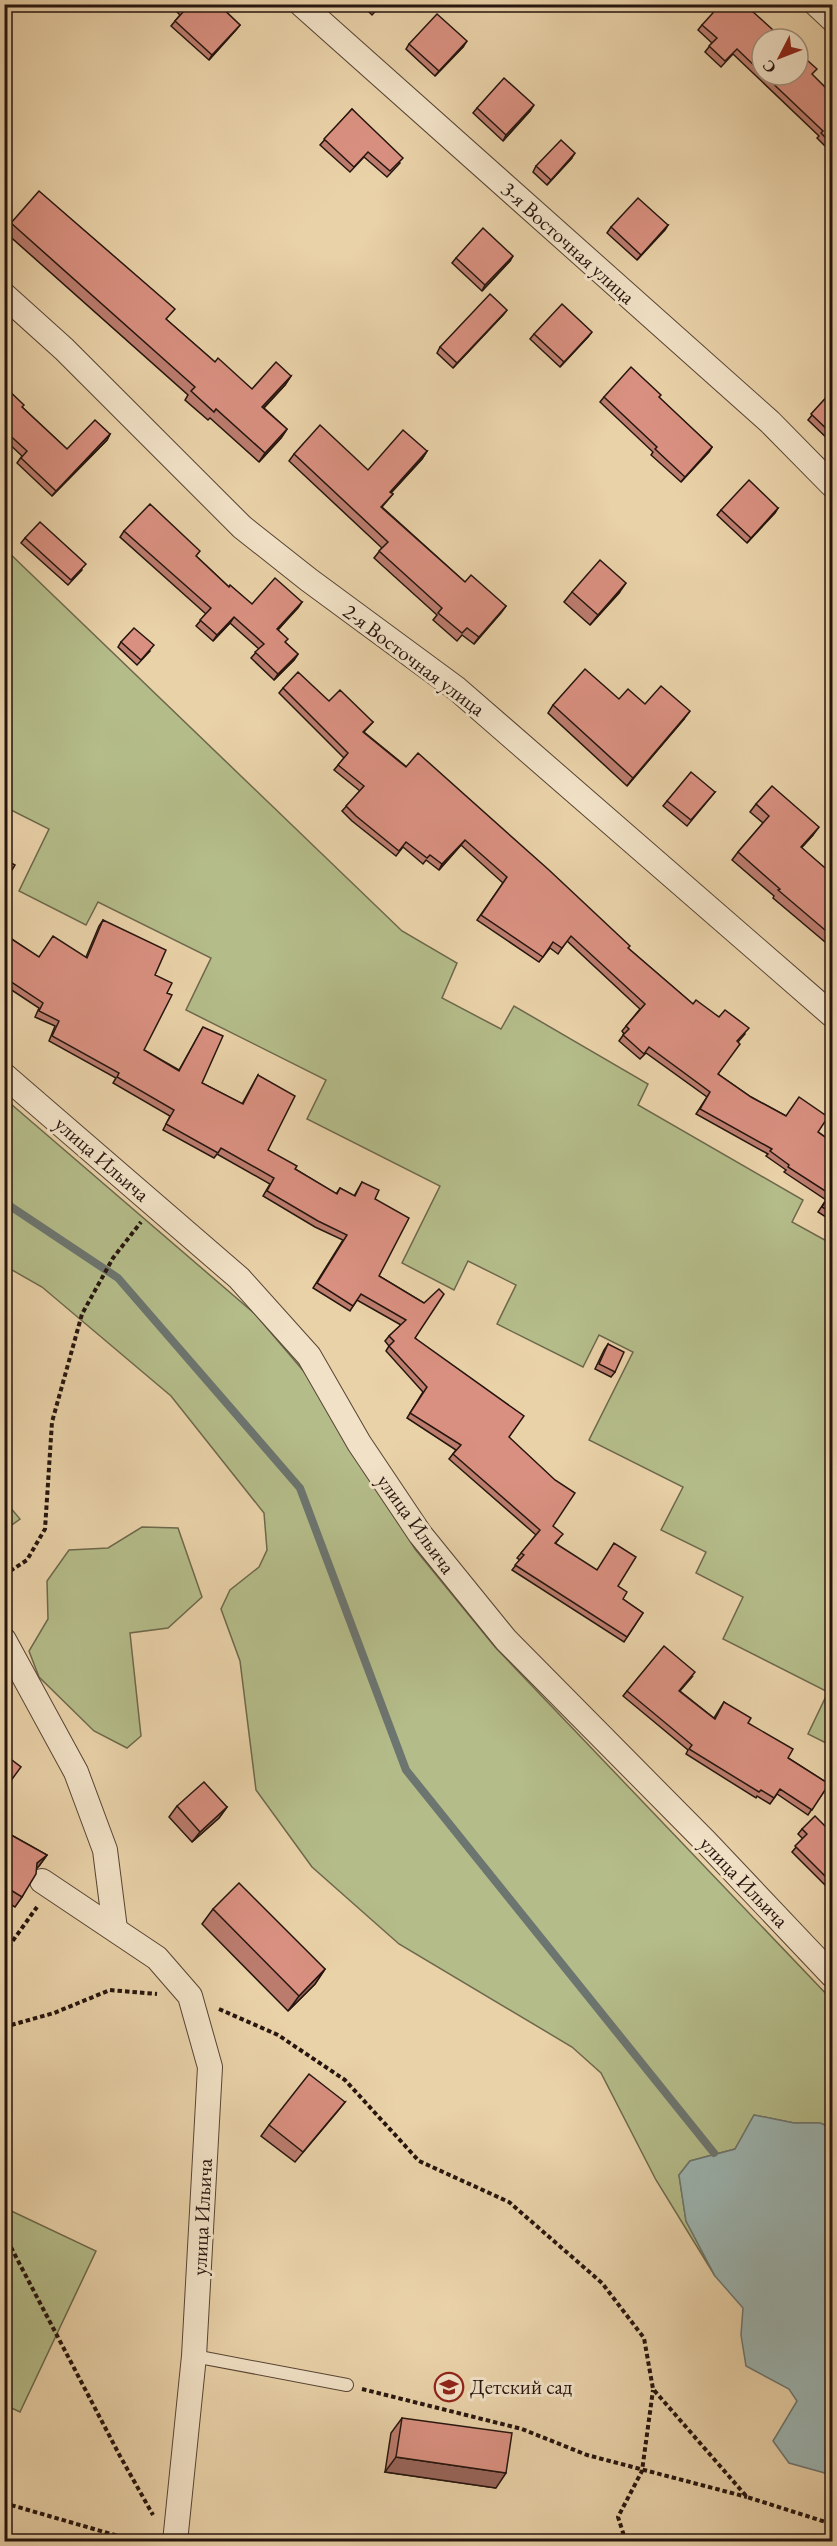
<svg xmlns="http://www.w3.org/2000/svg" width="837" height="2546" font-family="'EB Garamond',serif">
  <rect width="100%" height="100%" fill="#e9d1a8"/>
  <filter id="stains"><feTurbulence type="fractalNoise" baseFrequency=".00333" numOctaves="4"/><feColorMatrix values="0 0 0 0 .2 0 0 0 0 .09 0 0 0 0 .02 0 0 0 .5 -.17"/></filter>
  <radialGradient id="worn" r=".72"><stop offset=".6" stop-color="#630" stop-opacity="0"/><stop offset="1" stop-color="#630" stop-opacity=".3"/></radialGradient>
  <g fill="#b4bc89" stroke="#6d684c" stroke-width="1.5">
    <path d="M4,548l398,383 55,32 -15,35 59,31 13,-23 134,78 -10,21 165,95 -11,22 40,22v37l-6,13 6,4v448l-24,-12 20,-42 -105,-53 20,-42 -47,-24 10,-21 -45,-22 22,-43 -94,-47 44,-88 -34,-17 -16,32 -86,-43 19,-39 -48,-24 -14,29 -52,-27 38,-77 -133,-67 19,-39 -140,-70 25,-52 -113,-56 -12,23 -67,-34 30,-62 -44,-22z"/>
    <path d="M4,1098l251,216 57,67 103,168 80,98 337,353v128l-12,-5h-26l-40,-8 -19,34 -45,12 -11,14 7,46 29,55 -59,-96 -55,-107 -29,-26 -173,-103 -87,-77 -56,-77 -16,-129 -19,-52 9,-19 29,-23 8,-17 -3,-37 -93,-117 -129,-109 -37,-21z"/>
    <path d="M4,1500l16,19 -15,11h-1z"/>
    <path d="M142,1527l36,1 24,69 -34,31 -38,5 11,103 -14,12 -33,-17 -55,-54 -10,-26 19,-32 -1,-38 22,-31 39,-2z"/>
    <path d="M5,2208l91,43 -76,161 -15,-7z"/>
  </g>
  <path fill="#9bb5b2" stroke="#6c7570" stroke-width="1.5" d="M754,2115l40,8h26l12,5v347l-43,-12 -16,-22 24,-40 -8,-12 -43,-23 -5,-31 2,-27 -28,-32 -29,-55 -7,-46 11,-14 45,-12z"/>
  <g fill="none" stroke-linecap="round" stroke-linejoin="round">
    <path stroke="#6c7570" stroke-width="8" d="M4,1202l114,76 182,210 106,282 308,383"/>
    <g stroke="#574434" stroke-width="14">
      <path id="lane" d="M194,2356l153,29"/>
    </g>
    <g stroke="#574434" stroke-width="26">
      <g id="street">
        <path d="M301,4l469,418 62,63"/>
        <path d="M816,4l16,15"/>
        <path d="M4,295l60,54 178,178 67,53 148,109 375,326"/>
        <path d="M4,1075l235,203 70,78 50,87 61,91 86,106 200,202 126,133"/>
        <path d="M4,1640l72,132 29,78 10,79"/>
        <path d="M42,1881l115,77 33,38 20,71 -16,289 -19,186"/>
      </g>
    </g>
    <g stroke="#26150e" stroke-width="4" stroke-dasharray="4.5 3" stroke-linecap="butt">
      <path d="M4,1575l23,-15 18,-31 7,-107 30,-108 31,-56 28,-36"/>
      <path d="M4,1953l33,-46"/>
      <path d="M219,2009l59,26 67,45 74,81 90,41 93,81 42,55 9,51 94,108 85,27"/>
      <path d="M4,2027l50,-14 56,-23 47,4"/>
      <path d="M4,2234l116,222 33,59"/>
      <path d="M362,2389l160,40 65,26 160,42"/>
      <path d="M4,2503l135,39"/>
      <path d="M626,2542l-8,-25 24,-46 11,-81"/>
    </g>
    <use href="#lane" stroke="#f1e1c6" stroke-width="12"/>
    <use href="#street" stroke="#f1e1c6" stroke-width="24"/>
  </g>
  <g fill="#bb7c6e" stroke="#26150e" stroke-width="1.5">
    <path d="M169,4h49l22,21 -31,35 -38,-34 9,-11z"/>
    <path d="M361,4h21l-10,11z"/>
    <path d="M753,11l9,28v36h50l20,19v59l-15,-15 2,-2 -86,-82 -12,13 -16,-15 7,-9 -14,-13 4,-5z"/>
    <path d="M409,44l54,3 -28,29 -29,-27z"/>
    <path d="M477,108l53,3 -27,30 -30,-28z"/>
    <path d="M352,109l48,54 -13,14 -23,-20 -14,15 -30,-27z"/>
    <path d="M571,159l-24,26 -14,-13 3,-6z"/>
    <path d="M11,223l156,97 48,42 37,27 39,-13 -6,9 -21,23 23,21 -6,9 -22,24 -49,-44 -2,2 -23,-20 3,-5 -183,-163z"/>
    <path d="M668,225l-31,35 -30,-27 4,-6z"/>
    <path d="M456,258l54,3 -28,30 -30,-28z"/>
    <path d="M507,310l-4,5 -50,53 -16,-15 3,-6z"/>
    <path d="M534,334l54,3 -28,30 -30,-28z"/>
    <path d="M4,386l18,21 45,42 43,-15 -3,6 -55,56 -35,-33 5,-7 -18,-17z"/>
    <path d="M832,391v52l-24,-23z"/>
    <path d="M604,397l55,1 53,49 -31,35 -30,-27 2,-3 -53,-50z"/>
    <path d="M427,451l-5,8 -31,34 2,1 -11,13 83,75 41,24 -32,38 -12,-9 -5,6 -24,-21 4,-5 -63,-57 8,-10 -93,-87 5,-7 74,16z"/>
    <path d="M778,508l-31,35 -30,-28 4,-5z"/>
    <path d="M124,531l72,25 33,31 23,17 50,-2 -24,28 7,12 13,12 -4,6 -20,20 -23,-22 8,-9 -29,-26 -17,18 -17,-15 10,-12 -86,-77z"/>
    <path d="M25,538l57,32 -14,15 -47,-42z"/>
    <path d="M572,592l47,1 -29,32 -26,-23z"/>
    <path d="M121,642l29,9 -13,14 -19,-18z"/>
    <path d="M283,688l46,13 44,21 -9,10 264,216 65,56 26,13 26,17 -7,8 -20,32 33,23 35,19 32,16 14,10v79l-14,-9 8,-12 -42,-28 2,-2 -20,-14 2,-2 -72,-40 11,-17 -61,-44 -6,6 -21,-18 5,-7 -2,-3 18,-22 -73,-68 -9,13 -8,-6 -11,14 -62,-42 26,-37 -42,-38 -22,25 -13,-10 -3,4 -20,-17 -7,9 -44,-35 -10,-10 18,-20 -26,-21 10,-12 -65,-65z"/>
    <path d="M619,699l26,5 39,15 -57,67 -79,-73 5,-8z"/>
    <path d="M715,792l-28,34 -24,-20 4,-5z"/>
    <path d="M756,804l57,31 -12,13 31,26v85l-6,-6 5,-6 -58,-49 1,-2 -42,-36 6,-8 25,-29 -13,-11z"/>
    <path d="M103,920l52,55 -11,75 35,20 24,-43 -1,56 40,21 16,-29 10,75 27,19 41,25 4,-6 14,8 8,-14 13,17 4,77 45,27 -9,35 94,99 50,102 -4,5 63,42 5,13 20,14 -19,29 -112,-72 8,-10 -3,-2 19,-23 -87,-76 7,-9 -49,-32 16,-26 -37,-41 3,-5 -4,-5 4,-5 12,-11 -44,-25 -7,11 -37,-23 30,-48 -28,-13 -52,-31 7,-12 -53,-30 -3,4 -51,-28 7,-14 -57,-33 3,-5 -67,-37 6,-15 -20,-9 4,-9 -35,-23v-51l34,23h48l13,-31z"/>
    <path d="M608,1344l7,28 -4,5 -16,-8 9,-19z"/>
    <path d="M692,1677l-12,14 34,27 10,-16 64,56 41,26 -21,31 -31,-21 -7,10 -13,-8 -1,2 -70,-44 2,-4 -65,-54 4,-5z"/>
    <path d="M177,1806l50,1 -8,11 -27,24 -23,-25z"/>
    <path d="M802,1829l30,4v59l-40,-40 11,-13 -5,-5z"/>
    <path d="M4,1831l43,24 -8,11 -2,2 -15,29 -7,10 -11,-6z"/>
    <path d="M213,1909l112,60 -10,15 -27,27 -86,-87z"/>
    <path d="M345,2102l-8,10 -42,50 -34,-26 8,-11z"/>
    <path d="M402,2418l94,70 -111,-16 6,-39z"/>
  </g>
  <g fill="#98655a" stroke="#26150e" stroke-width="1.5">
    <path d="M240,25l-4,5 -27,30 3,-5z"/>
    <path d="M467,41l-4,6 -28,29 4,-5z"/>
    <path d="M534,105l-4,6 -27,30 3,-6z"/>
    <path d="M575,153l-4,6 -24,26 4,-5z"/>
    <path d="M668,225l-3,5 -28,30 4,-5z"/>
    <path d="M513,256l-3,5 -28,30 3,-6z"/>
    <path d="M507,310l-4,5 -50,53 4,-5z"/>
    <path d="M592,332l-4,5 -28,30 4,-5z"/>
    <path d="M291,376l-6,9 -29,31 6,-9z"/>
    <path d="M287,429l-6,9 -22,24 6,-9z"/>
    <path d="M110,434l-3,6 -55,56 4,-5z"/>
    <path d="M712,447l-3,5 -28,30 4,-5z"/>
    <path d="M427,451l-5,8 -37,40 5,-7z"/>
    <path d="M778,508l-3,5 -28,30 4,-5z"/>
    <path d="M626,583l-7,10 -29,32 8,-10z"/>
    <path d="M302,602l-4,6 -25,27 4,-6z"/>
    <path d="M506,606l-5,7 -27,31 5,-7z"/>
    <path d="M234,617l-4,6 -17,18 4,-6z"/>
    <path d="M298,654l-4,6 -20,20 4,-6z"/>
    <path d="M690,711l-6,8 -57,67 6,-8z"/>
    <path d="M819,827l-6,8 -18,20 6,-8z"/>
    <path d="M465,840l-4,5 -22,25 3,-6z"/>
    <path d="M227,1807l-8,11 -27,24 8,-10z"/>
    <path d="M47,1855l-8,11 -9,8 7,-11z"/>
    <path d="M325,1969l-10,15 -27,27 11,-15z"/>
    <path d="M396,2457l110,16 -10,15 -111,-16z"/>
  </g>
  <g fill="#d99080" stroke="#26150e" stroke-width="1.5">
    <path d="M178,4h40l22,21 -28,30 -37,-34 9,-10z"/>
    <path d="M370,4h10l-4,6z"/>
    <path d="M721,4h35l1,1 -5,6 31,28h-21v34l-25,-24 -12,12 -16,-15 8,-8 -15,-13z"/>
    <path d="M437,14l30,27 -28,30 -30,-27z"/>
    <path d="M798,52l19,17 -5,5 20,20v50l-11,-11 2,-2 -59,-56h34z"/>
    <path d="M504,78l30,27 -28,30 -29,-27z"/>
    <path d="M352,109l51,49 -13,13 -22,-19 -14,15 -30,-28z"/>
    <path d="M561,140l14,13 -24,27 -15,-14z"/>
    <path d="M39,191l136,118 -9,10 49,43 3,-4 34,31 24,-27 15,14 -29,31 25,22 -22,24 -49,-44 -2,3 -23,-21 4,-4 -184,-164z"/>
    <path d="M638,198l30,27 -27,30 -30,-28z"/>
    <path d="M483,228l30,28 -28,29 -29,-27z"/>
    <path d="M490,294l17,16 -50,53 -17,-16z"/>
    <path d="M562,304l30,28 -28,30 -30,-28z"/>
    <path d="M4,336l5,4 -5,4z"/>
    <path d="M631,367l30,28 -2,2 53,50 -27,30 -30,-28 2,-2 -53,-50z"/>
    <path d="M4,386l20,19 -2,2 45,42 28,-29 15,14 -54,57 -35,-33 6,-7 -23,-21z"/>
    <path d="M832,391v43l-21,-20z"/>
    <path d="M320,425l48,45 35,-40 24,21 -37,41 3,2 -12,13 84,75 6,-7 35,31 -27,31 -12,-9 -5,5 -24,-20 4,-5 -63,-57 9,-9 -94,-88z"/>
    <path d="M749,480l29,28 -27,30 -30,-28z"/>
    <path d="M150,504l50,47 -4,5 33,31 1,-2 22,19 23,-26 27,24 -25,27 11,10 -3,3 13,12 -20,20 -23,-22 9,-8 -30,-27 -17,18 -17,-15 11,-12 -87,-77z"/>
    <path d="M40,522l46,42 -15,16 -46,-42z"/>
    <path d="M600,560l26,23 -28,32 -26,-23z"/>
    <path d="M134,628l20,17 -13,15 -20,-18z"/>
    <path d="M585,669l34,30 9,-10 17,15 16,-18 29,25 -57,67 -80,-73z"/>
    <path d="M298,672l31,29 11,-11 33,32 -10,10 43,35 12,-14 131,117 81,76 -2,2 65,56 3,-4 23,17 6,-7 24,18 -12,13 3,3 -22,30 33,23 35,19 13,-19 29,20 -10,15 14,10v71l-10,-6 8,-13 -42,-27 1,-2 -19,-14 2,-2 -72,-40 10,-17 -61,-45 -5,7 -21,-19 6,-6 -3,-3 19,-22 -74,-68 -9,12 -9,-6 -10,15 -62,-42 26,-38 -42,-37 -23,24 -12,-9 -3,3 -21,-16 -7,9 -43,-35 -10,-10 18,-20 -26,-21 10,-12 -65,-65z"/>
    <path d="M691,772l24,20 -24,28 -24,-19z"/>
    <path d="M772,786l47,41 -18,20 31,27v62l-54,-46 2,-1 -42,-37 31,-36 -13,-12z"/>
    <path d="M4,859l11,6 -11,18z"/>
    <path d="M103,920l63,30 -11,25 17,8 -5,10 5,2 -28,55 35,21 24,-44 20,9 -21,47 41,21 15,-29 37,21 -27,54 29,16 -2,3 42,25 3,-6 15,8 7,-14 17,8 -4,9 34,19 -30,58 45,27 15,-14 5,5 -29,44 109,78 -15,21 46,43 20,13 -22,33 10,8 -8,9 42,27 17,-27 22,14 -18,29 9,6 -4,7 20,14 -16,24 -112,-72 9,-10 -3,-2 19,-23 -87,-76 8,-9 -51,-32 17,-26 -38,-41 5,-5 -5,-5 17,-16 -45,-26 -8,12 -36,-23 30,-48 -29,-14 -51,-30 7,-13 -53,-30 -3,5 -52,-29 8,-14 -57,-33 2,-4 -67,-37 7,-15 -20,-10 4,-8 -39,-26v-43l35,23 14,-21 34,22z"/>
    <path d="M608,1344l16,8 -9,20 -16,-8z"/>
    <path d="M664,1646l31,26 -16,19 36,28 9,-17 27,16 -3,5 45,26 -5,9 41,26 -17,26 -32,-21 -6,9 -13,-8 -2,2 -70,-43 3,-4 -65,-54z"/>
    <path d="M4,1754l17,13 -17,23z"/>
    <path d="M204,1782l23,25 -27,25 -23,-26z"/>
    <path d="M815,1816l17,17v50l-37,-37 12,-12 -5,-5z"/>
    <path d="M4,1831l43,24 -10,8 -1,11 -14,23 -18,-11z"/>
    <path d="M239,1883l86,86 -26,27 -86,-87z"/>
    <path d="M309,2074l36,28 -42,50 -34,-27z"/>
    <path d="M402,2418l110,15 -6,40 -110,-16z"/>
  </g>
  <defs>
    <g id="school-ring" transform="scale(1.5)"><circle r="9.5" fill="#f1e1c6" stroke="#8f2418" stroke-width="1.5"/><path d="M0-5L7-2L0 1L-7-2ZM-4 1L0 2.5L4 1V4Q0 6-4 4Z" fill="#8f2418"/></g>
  </defs>
  <g fill-rule="evenodd">
    <use href="#school-ring" x="449" y="2387"/>
  </g>
  <g text-anchor="middle" stroke-width="6" stroke-linejoin="round" paint-order="stroke">
    <g font-size="21" fill="#26150e" stroke="#f1e1c6">
      <text transform="translate(568 243) rotate(42)" y="7">3-я Восточная улица</text>
      <text transform="translate(414 660) rotate(37)" y="7">2-я Восточная улица</text>
      <text transform="translate(102 1159) rotate(41)" y="7">улица Ильича</text>
      <text transform="translate(416 1524) rotate(54)" y="7">улица Ильича</text>
      <text transform="translate(744 1882) rotate(46)" y="7">улица Ильича</text>
      <text transform="translate(202 2217) rotate(-87)" y="7">улица Ильича</text>
    </g>
    <g font-size="21" fill="#26150e" stroke="#f1e1c6" text-anchor="start">
      <text x="470" y="2394">Детский сад</text>
    </g>
  </g>
  <rect width="837" height="2546" fill="none" stroke="#e9d1a8" stroke-width="24"/>
  <rect x="6" y="6" width="825" height="2534" fill="none" stroke="#26150e" stroke-width="3"/>
  <rect x="12" y="12" width="813" height="2522" fill="none" stroke="#26150e" stroke-width="1.5"/>
  <g transform="translate(780 57) rotate(228)"><circle r="28" fill="#f1e1c6" stroke="#a08f7c" stroke-width="1.5"/>
  <path d="M0-4.5L10 22L0 15L-10 22Z" fill="#8f2418"/>
  <text y="-9" font-size="16" font-weight="bold" text-anchor="middle" fill="#26150e">С</text>
  </g>
  <rect width="100%" height="100%" filter="url(#stains)"/>
  <rect width="100%" height="100%" fill="url(#worn)"/>
</svg>
